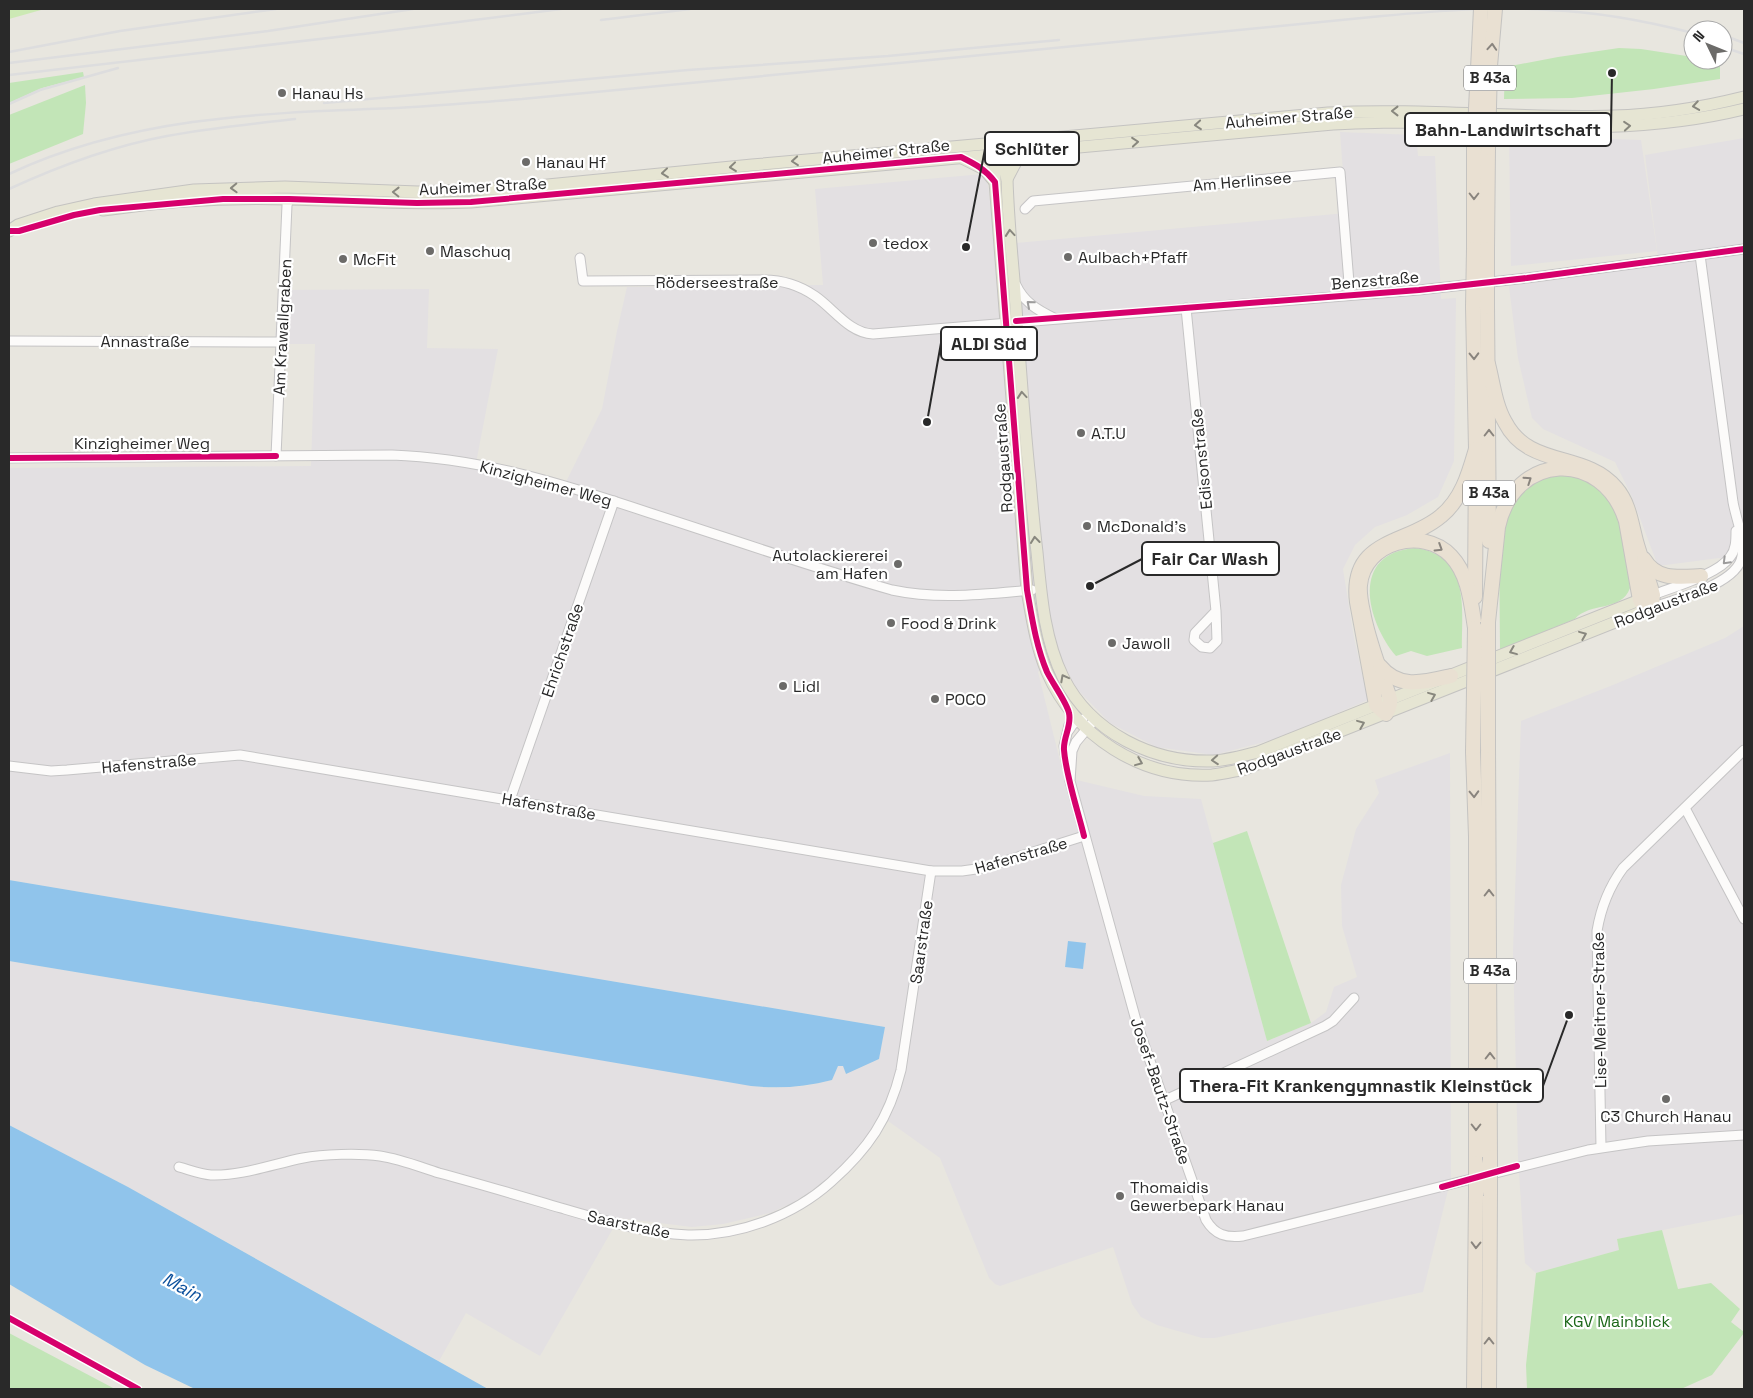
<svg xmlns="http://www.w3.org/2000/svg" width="1753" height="1398" font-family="'Space Grotesk',sans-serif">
  <rect width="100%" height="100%" fill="#e8e6df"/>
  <g fill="#e3e0e2">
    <path d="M1340,132l76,3 2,21h17l6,143 15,-1 -2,163 -16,36 -31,18 -32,12 -20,18 -12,24 11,69 14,62 -92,39 -62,16 -58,-8 -46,-24 -34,-35 -18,-36 -20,20 26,105 80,19 57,3 66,242 44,-18 15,-11 8,-25 23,-10 -15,-51 -1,-41 15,-56 23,-36 -4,-13 75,-27 1,425 -28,114 -208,46h-13l-45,-13 -16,-8 -9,-13 -19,-57 -113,39 -5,-2 -6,-6 -49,-120 -59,-42 -30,41 -17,16 -20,16 -20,13 -24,11 -47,11 -31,3 -73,-9 -79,138 -74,-43 -27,48 -311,-174 -119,-62v-164l760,127 36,-2 27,-6 6,-14h5l3,8 33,-15 6,-32 -876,-147v-412l302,-2 4,-122h-40l3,-54 151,-1 -2,59 71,1 -23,119 40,9 46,15 41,-83 15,-78 10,-44 196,-2 -8,-96 168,-15 5,11 7,60 351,-32z"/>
    <path d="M1509,135l132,5 16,111 -146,15z"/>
    <path d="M1744,138v427l-25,-7 -61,8 -26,-69 -17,-35 -72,-33 -11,-11 -14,-60 -9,-72 150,-21 -14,-110z"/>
    <path d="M1744,626v588l-127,25 2,11 -83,23 -11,-10 -7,-105 -5,-207 8,-230 92,-36 112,-47z"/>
  </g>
  <g fill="#c2e5b7">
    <path d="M1619,48l22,1 52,8v3h15l12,4v15l-66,10 -82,9 -68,1 1,-32 53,-10z"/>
    <path d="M83,72l1,5 -42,11 -33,15v-20z"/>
    <path d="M85,85l1,18 -3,31 -74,30v-49z"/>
    <path d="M1549,473l41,5 30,33 10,77c-8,24 -41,14 -55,31l-75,31 -1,-123 15,-33z"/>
    <path d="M1415,548c55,7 47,59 47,100l-35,8 -16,-5 -15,5c-30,-36 -46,-103 19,-108z"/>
    <path d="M1247,831l64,192 -44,18 -54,-198z"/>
    <path d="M1662,1230l16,59 33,-6 29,26 -9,13 13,10v1l-32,42 -31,14h-154l-1,-24 10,-92 83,-23 -2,-11z"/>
    <path d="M9,1333l106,56h-106z"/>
  </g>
  <path fill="#cce9b4" d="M9,9h32v1l-32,9z"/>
  <g fill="#90c4eb">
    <path d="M9,880l876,147 -6,32 -33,15 -3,-8h-5l-6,14c-27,7 -53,9 -81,6l-362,-62 -380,-63z"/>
    <path d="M1068,941l18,2 -3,26 -18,-2z"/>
    <path d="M9,1125l119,62 360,202h-293l-50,-24 -136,-81z"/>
  </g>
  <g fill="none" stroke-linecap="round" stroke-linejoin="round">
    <g stroke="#c5c4c5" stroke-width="11">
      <g id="minor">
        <path d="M1025,209l8,-8 307,-29 10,123"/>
        <path d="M580,258l3,23 181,-1c19,0 35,5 51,16 19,13 34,37 58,38l546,-44 108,-12 217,-29"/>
        <path d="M1016,285c8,17 21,25 38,33"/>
        <path d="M1186,308l30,303 -21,22 -1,7 8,7 8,1 7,-7 -1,-30"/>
        <path d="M9,341l271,1"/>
        <path d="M276,456l11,-251 2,-6"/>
        <path d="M9,458l383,-3c90,3 174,30 258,58 81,26 161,54 242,77 47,10 93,4 140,0"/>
        <path d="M1653,595c20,-8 66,-21 77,-38 6,-7 6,-17 6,-26"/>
        <path d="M1648,609c24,-9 90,-24 94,-53 3,-17 -6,-37 -9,-54l-33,-247"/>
        <path d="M1091,724l-15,18 -4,9 -2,30 67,243 69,196c9,15 20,18 37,16l345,-86 60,-9 96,-6"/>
        <path d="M1069,730l4,-6 10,-5"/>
        <path d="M9,766l42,5 16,-1 173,-15 691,116h31l21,-3 101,-32"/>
        <path d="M1067,766l-3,-20 5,-21"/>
        <path d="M510,800l104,-299"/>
        <path d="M1685,808l59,111"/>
        <path d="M1163,1101l162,-75 8,-5 21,-23"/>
        <path d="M1601,1147l-4,-216c4,-24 12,-44 26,-63l121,-118"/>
        <path d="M179,1167c11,3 21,7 32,8 31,1 62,-11 92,-17 20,-4 57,-5 77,-2 20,3 40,11 59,17 41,11 81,23 122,35 41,12 84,25 127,27 51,1 105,-19 143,-53 37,-33 58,-63 70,-112l30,-199"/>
      </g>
    </g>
    <g stroke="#c4c3c1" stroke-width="13">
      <g id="major">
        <path d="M993,150l9,11 5,18c1,34 4,68 7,101 5,67 9,134 16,200 2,24 4,48 7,72 4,42 7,86 26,125 28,56 90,86 150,84 15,-1 30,-5 45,-9l389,-155"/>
        <path d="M1000,150l-5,11v21l32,408c5,28 9,56 20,82 28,64 94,107 165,103 11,-1 22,-4 33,-6l403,-160"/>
        <path d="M962,158l22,11 11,13"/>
        <path d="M1007,179l10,-19 12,-8"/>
        <path d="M103,210c61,-9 124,-13 186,-11 60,1 121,6 182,3l862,-78c24,-1 48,-2 72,-2 115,3 225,15 339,-13"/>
        <path d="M9,231l9,-6 40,-13 36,-8 100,-14 91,-3 133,5 99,-4 235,-23 576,-52c95,-5 190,6 285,3 41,-1 91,-9 131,-19"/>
      </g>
    </g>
    <g stroke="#c4c3c1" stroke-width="16">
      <g id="highway">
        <path d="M1474,249v-101"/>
        <path d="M1487,249l1,-101"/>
        <path d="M1473,307l3,142 -1,148"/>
        <path d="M1487,307l2,234"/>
        <path d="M1488,364c5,19 7,41 17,58 24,47 80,29 111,66 13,15 15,34 20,53 5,18 12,36 17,54l-1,9 -4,5 -4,-2 -4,-7 -14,-79c-23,-73 -112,-69 -128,6l-10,95"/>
        <path d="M1644,559c13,22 35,18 57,17"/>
        <path d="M1475,628c-4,-25 -6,-53 -24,-72 -28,-30 -87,-14 -91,29 -1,9 1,18 3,27 4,22 11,41 18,62 3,8 7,17 9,25 1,6 -1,10 -4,15l-10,-9 -19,-103c-8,-64 50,-57 84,-86 21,-17 28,-43 35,-67"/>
        <path d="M1380,666c19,24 45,16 71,10"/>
        <path d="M1488,746l2,411"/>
        <path d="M1473,752l3,84v327"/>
        <path d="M1474,1389l2,-193"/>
        <path d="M1489,1389l1,-197"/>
      </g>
    </g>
    <use href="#minor" stroke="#fcfbfa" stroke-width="9"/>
    <use href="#major" stroke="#e6e5d3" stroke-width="11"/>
    <use href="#highway" stroke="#e9e0d2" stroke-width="14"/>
    <g stroke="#ddddde" stroke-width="2.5">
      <path d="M601,20l89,-11"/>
      <path d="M1723,35l21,8"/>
      <path d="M1723,47l21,7"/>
      <path d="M9,52l111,-21 156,-22"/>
      <path d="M9,63l259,-32 145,-22"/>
      <path d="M9,75l354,-41 198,-25"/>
      <path d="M324,103l364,-33 200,-14 171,-16"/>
      <path d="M9,104l31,-14 78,-22"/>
      <path d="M9,174c123,-58 255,-61 388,-66 42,-2 83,-6 125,-9 287,-26 573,-56 860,-83 55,-5 112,-10 168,-6 48,2 96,11 143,23"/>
      <path d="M9,189c50,-23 104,-43 158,-53 42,-8 85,-12 128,-17"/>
    </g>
    <g stroke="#c4c3c1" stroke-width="16" stroke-linecap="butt">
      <g id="highway-bridge">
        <path d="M1474,148l7,-139"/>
        <path d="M1488,148l2,-82 5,-57"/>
        <path d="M1487,249v58"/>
        <path d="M1473,307l1,-58"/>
        <path d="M1488,746v-124"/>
        <path d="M1473,752l2,-124"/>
        <path d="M1490,1157v35"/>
        <path d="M1476,1196v-33"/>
      </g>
    </g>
    <use href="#highway-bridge" stroke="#e9e0d2" stroke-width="14"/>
    <g stroke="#fff" stroke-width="9">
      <g id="cycleway">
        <path d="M9,231h10l55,-16 26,-5 123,-11h66l128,4 54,-1 490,-45c14,7 24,12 34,25l32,408c5,28 9,56 20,82 6,12 20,31 22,41 3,13 -6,24 -5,37 2,26 14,61 20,86"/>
        <path d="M1016,321l403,-31 108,-12 217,-29"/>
        <path d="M9,458l267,-2"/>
        <path d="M1442,1187l75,-21"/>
        <path d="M9,1318l129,71"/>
      </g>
    </g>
    <use href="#cycleway" stroke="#d6006c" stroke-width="6"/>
  </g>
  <defs><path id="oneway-chevron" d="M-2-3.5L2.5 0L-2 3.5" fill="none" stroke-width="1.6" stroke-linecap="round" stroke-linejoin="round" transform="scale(1.25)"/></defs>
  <g stroke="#89847e">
    <use href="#oneway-chevron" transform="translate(1492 47) rotate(-86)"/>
    <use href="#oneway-chevron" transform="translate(1474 196) rotate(90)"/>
    <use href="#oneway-chevron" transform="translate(1474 356) rotate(89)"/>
    <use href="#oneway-chevron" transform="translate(1489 433) rotate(-90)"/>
    <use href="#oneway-chevron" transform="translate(1528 480) rotate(-34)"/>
    <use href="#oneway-chevron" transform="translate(1439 548) rotate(32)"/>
    <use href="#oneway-chevron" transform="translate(1474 794) rotate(88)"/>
    <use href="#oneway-chevron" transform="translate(1489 893) rotate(-90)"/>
    <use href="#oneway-chevron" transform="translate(1490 1056) rotate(-90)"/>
    <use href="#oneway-chevron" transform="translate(1476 1127) rotate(90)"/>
    <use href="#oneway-chevron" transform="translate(1476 1245) rotate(91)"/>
    <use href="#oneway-chevron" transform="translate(1489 1341) rotate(-90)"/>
  </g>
  <g stroke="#88877e">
    <use href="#oneway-chevron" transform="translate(1696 106) rotate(171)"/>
    <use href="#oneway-chevron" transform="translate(1395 111) rotate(-180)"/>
    <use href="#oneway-chevron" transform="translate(1198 125) rotate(175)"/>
    <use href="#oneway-chevron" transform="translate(1627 126) rotate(-5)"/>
    <use href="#oneway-chevron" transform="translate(1135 142) rotate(-5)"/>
    <use href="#oneway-chevron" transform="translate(795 161) rotate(175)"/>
    <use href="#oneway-chevron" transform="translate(733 167) rotate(174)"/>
    <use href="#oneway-chevron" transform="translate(665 173) rotate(174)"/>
    <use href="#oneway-chevron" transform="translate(234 188) rotate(178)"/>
    <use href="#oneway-chevron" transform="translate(396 192) rotate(-179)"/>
    <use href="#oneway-chevron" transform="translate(1010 233) rotate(-95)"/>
    <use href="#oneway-chevron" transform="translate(1022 395) rotate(-95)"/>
    <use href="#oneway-chevron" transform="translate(1035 540) rotate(-96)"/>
    <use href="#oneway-chevron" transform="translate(1583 635) rotate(-22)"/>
    <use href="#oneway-chevron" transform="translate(1513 651) rotate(158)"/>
    <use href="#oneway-chevron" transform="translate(1064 678) rotate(-118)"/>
    <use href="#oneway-chevron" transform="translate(1432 696) rotate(-22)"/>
    <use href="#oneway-chevron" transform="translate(1361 724) rotate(-22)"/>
    <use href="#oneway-chevron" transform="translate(1215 760) rotate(176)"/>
    <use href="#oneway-chevron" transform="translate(1139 762) rotate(22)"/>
  </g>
  <g stroke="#9d9c9c">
    <use href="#oneway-chevron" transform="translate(1030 304) rotate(-139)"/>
    <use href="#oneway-chevron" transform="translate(1726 561) rotate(135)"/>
  </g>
  <g fill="#6c6b69" stroke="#fff" stroke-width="2">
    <circle cx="282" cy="93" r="5"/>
    <circle cx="526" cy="162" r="5"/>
    <circle cx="873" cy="243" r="5"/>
    <circle cx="430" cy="251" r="5"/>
    <circle cx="1068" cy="257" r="5"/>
    <circle cx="343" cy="259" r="5"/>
    <circle cx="1081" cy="433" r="5"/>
    <circle cx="1087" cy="526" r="5"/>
    <circle cx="898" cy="564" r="5"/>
    <circle cx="891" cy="623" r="5"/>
    <circle cx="1112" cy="643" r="5"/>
    <circle cx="783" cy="686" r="5"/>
    <circle cx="935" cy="699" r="5"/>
    <circle cx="1666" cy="1099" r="5"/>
    <circle cx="1120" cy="1196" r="5"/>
  </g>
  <g text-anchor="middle" stroke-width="4.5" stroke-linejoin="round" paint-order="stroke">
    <g fill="#fff" stroke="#696969" stroke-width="1">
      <rect x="1464" y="65.5" width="52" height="25" rx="4"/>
      <rect x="1463" y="480.5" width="52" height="25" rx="4"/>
      <rect x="1464" y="958.5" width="52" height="25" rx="4"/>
    </g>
    <g font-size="15" font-weight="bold" fill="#292929">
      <text x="1490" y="83">B 43a</text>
      <text x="1489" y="498">B 43a</text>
      <text x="1490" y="976">B 43a</text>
    </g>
    <g font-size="16" fill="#292929" stroke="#fff" text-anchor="start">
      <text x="292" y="99">Hanau Hs</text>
      <text x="536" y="168">Hanau Hf</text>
      <text x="883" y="249">tedox</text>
      <text x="440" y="257">Maschuq</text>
      <text x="1078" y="263">Aulbach+Pfaff</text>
      <text x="353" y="265">McFit</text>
      <text x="1091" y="439">A.T.U</text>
      <text x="1097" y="532">McDonald's</text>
      <text x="888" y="561" text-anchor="end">Autolackiererei<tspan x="888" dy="18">am Hafen</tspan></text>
      <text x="901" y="629">Food &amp; Drink</text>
      <text x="1122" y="649">Jawoll</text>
      <text x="793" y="692">Lidl</text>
      <text x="945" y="705">POCO</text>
      <text x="1666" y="1122" text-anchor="middle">C3 Church Hanau</text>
      <text x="1130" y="1193">Thomaidis<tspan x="1130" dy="18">Gewerbepark Hanau</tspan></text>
    </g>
    <g font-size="16" fill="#292929" stroke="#fff">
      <text transform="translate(1289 117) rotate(-5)" y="6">Auheimer Straße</text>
      <text transform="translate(886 151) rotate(-6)" y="6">Auheimer Straße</text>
      <text transform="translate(1242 181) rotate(-5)" y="6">Am Herlinsee</text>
      <text transform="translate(483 186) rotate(-3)" y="6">Auheimer Straße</text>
      <text transform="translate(1375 280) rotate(-5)" y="6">Benzstraße</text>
      <text x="717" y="288">Röderseestraße</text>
      <text transform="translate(282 327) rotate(-87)" y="6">Am Krawallgraben</text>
      <text x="145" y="347">Annastraße</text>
      <text x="142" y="449">Kinzigheimer Weg</text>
      <text transform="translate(1003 458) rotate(-94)" y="6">Rodgaustraße</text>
      <text transform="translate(1201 459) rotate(-96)" y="6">Edisonstraße</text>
      <text transform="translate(546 483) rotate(15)" y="6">Kinzigheimer Weg</text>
      <text transform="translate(1666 603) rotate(-21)" y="6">Rodgaustraße</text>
      <text transform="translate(562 650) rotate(-71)" y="6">Ehrichstraße</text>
      <text transform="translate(1289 751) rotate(-20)" y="6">Rodgaustraße</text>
      <text transform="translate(149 763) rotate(-5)" y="6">Hafenstraße</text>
      <text transform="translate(549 806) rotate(10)" y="6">Hafenstraße</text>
      <text transform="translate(1021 855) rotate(-16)" y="6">Hafenstraße</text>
      <text transform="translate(921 942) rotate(-82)" y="6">Saarstraße</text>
      <text transform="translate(1599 1010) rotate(-91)" y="6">Lise-Meitner-Straße</text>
      <text transform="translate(1161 1091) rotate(71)" y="6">Josef-Bautz-Straße</text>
      <text transform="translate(629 1224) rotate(12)" y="6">Saarstraße</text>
    </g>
    <g font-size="16" fill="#1b6718" stroke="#fff">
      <text x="1617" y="1327">KGV Mainblick</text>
    </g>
    <g font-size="18" font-style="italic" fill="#0b509c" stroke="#fff">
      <text transform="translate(182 1287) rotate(28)" y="6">Main</text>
    </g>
  </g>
  <path fill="none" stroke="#292929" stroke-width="2" d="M1612 73L1611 129M966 247L985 149M927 422L941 343M1090 586L1142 559M1569 1015L1543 1086"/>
  <g fill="#292929" stroke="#fff" stroke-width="2">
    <circle cx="1612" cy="73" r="5"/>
    <circle cx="966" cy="247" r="5"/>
    <circle cx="927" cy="422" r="5"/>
    <circle cx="1090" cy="586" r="5"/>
    <circle cx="1569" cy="1015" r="5"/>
  </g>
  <g fill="#fff" stroke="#292929" stroke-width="2">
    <rect x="1405" y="113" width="206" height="33" rx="5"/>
    <rect x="985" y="132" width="94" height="33" rx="5"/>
    <rect x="941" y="327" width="96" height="33" rx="5"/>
    <rect x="1142" y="542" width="137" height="33" rx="5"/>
    <rect x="1180" y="1069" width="363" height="33" rx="5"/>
  </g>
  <g font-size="18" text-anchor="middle" font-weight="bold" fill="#292929">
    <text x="1508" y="136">Bahn-Landwirtschaft</text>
    <text x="1032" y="155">Schlüter</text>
    <text x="989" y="350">ALDI Süd</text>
    <text x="1210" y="565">Fair Car Wash</text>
    <text x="1361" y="1092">Thera-Fit Krankengymnastik Kleinstück</text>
  </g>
  <rect width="1753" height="1398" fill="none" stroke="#292929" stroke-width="20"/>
  <g transform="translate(1708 45) rotate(313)"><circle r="24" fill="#ffffff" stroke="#a9a9a9"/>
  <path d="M0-4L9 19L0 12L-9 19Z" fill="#6c6b69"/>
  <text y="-8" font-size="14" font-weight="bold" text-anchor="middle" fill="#292929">N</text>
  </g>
</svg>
